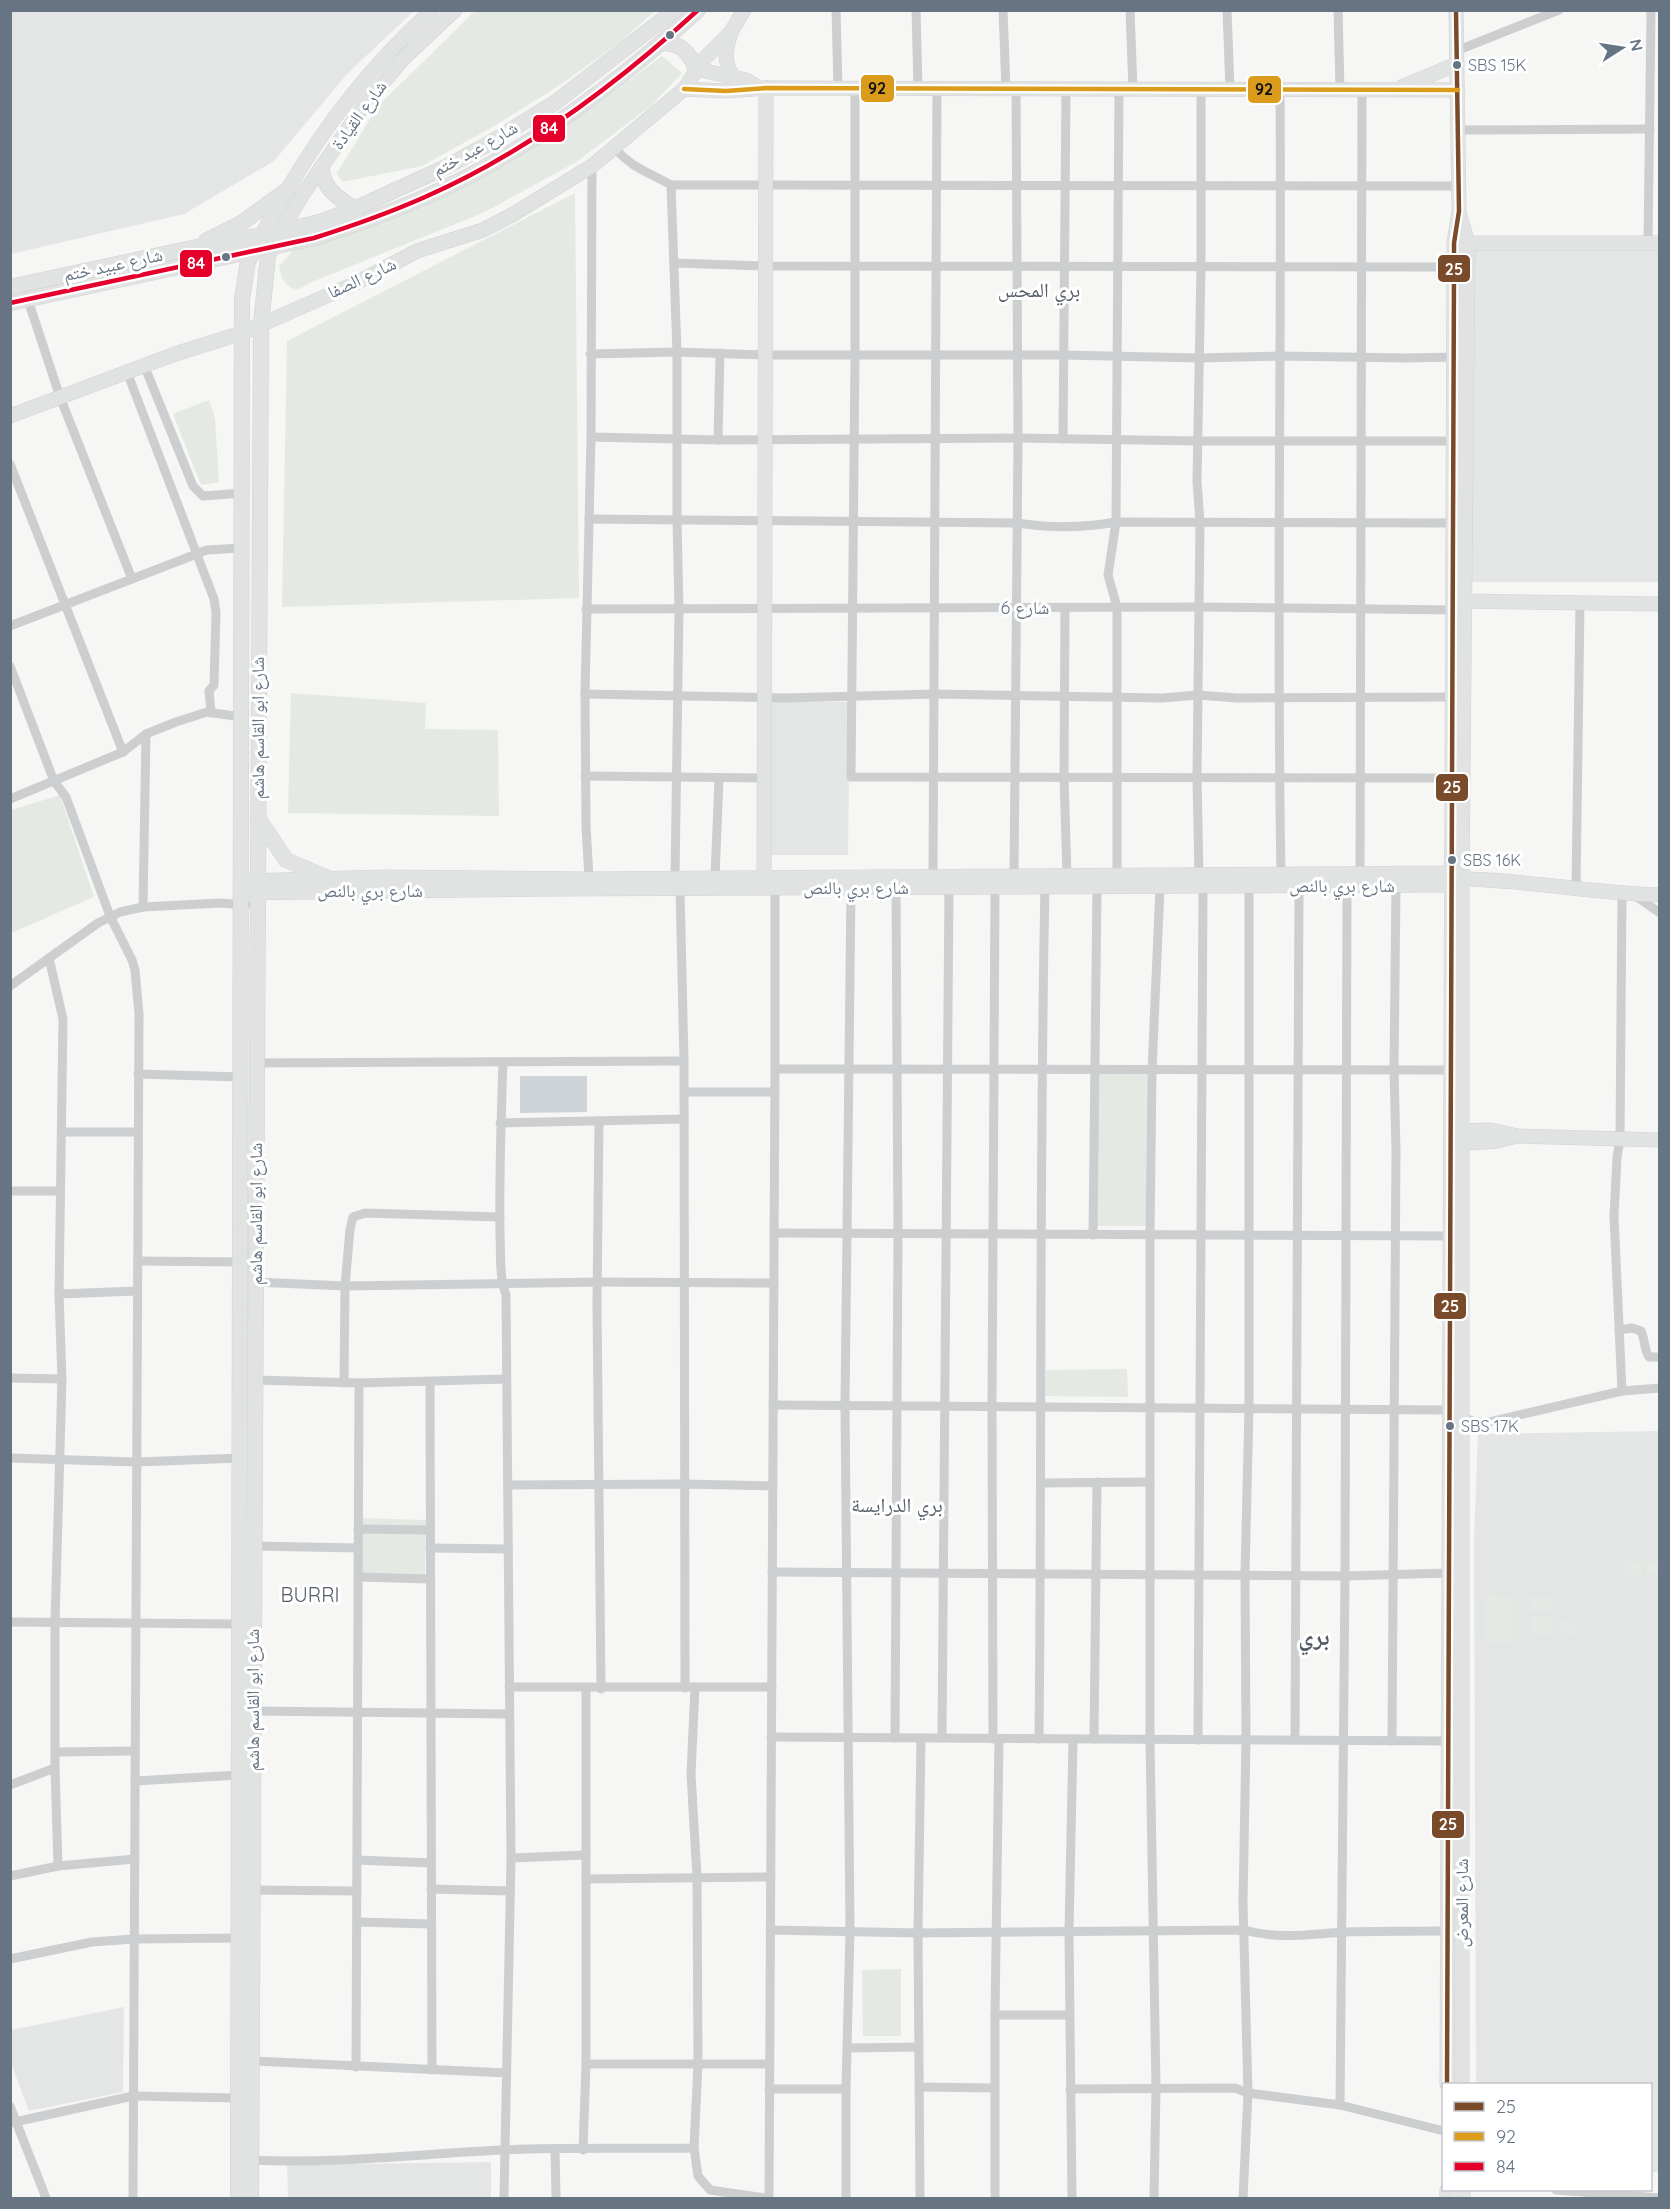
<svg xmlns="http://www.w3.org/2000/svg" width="1670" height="2209" font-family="Quicksand,'Noto Naskh Arabic',sans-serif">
  <rect width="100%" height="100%" fill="#f6f6f5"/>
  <g fill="#e4e6e6">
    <path d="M10,11l1,-1 403,1 -67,63 -73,87 -90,53 -173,40z"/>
    <path d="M1659,248v334h-188l1,-333z"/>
    <path d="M769,702h81l-2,153h-77z"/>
    <path d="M1659,1431v741h-8l-1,-88h-174l-2,-544 4,-106z"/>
    <path d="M124,2007l-1,85 -94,19 -18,-48v-33z"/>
    <path d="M491,2162v36h-203l-1,-33z"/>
  </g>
  <g fill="#e5e9e3">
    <path d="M475,11h180l-35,31 -60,43 -64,40 -74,41 -80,16 -5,-9 41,-67z"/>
    <path d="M662,56l20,17 -31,33 -75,56 -91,50 -173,70 -15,8c-13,-4 -16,-12 -18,-24l17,-19 96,-28 28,-11 87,-44 82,-54z"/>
    <path d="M575,193l4,405 -297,9 5,-266z"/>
    <path d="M209,400l6,19 4,63 -18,3 -28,-71z"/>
    <path d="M291,693l135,10 -1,26 73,1 1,86 -211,-3z"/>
    <path d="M60,795l34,102 -83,36v-123z"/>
    <path d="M1098,1073l49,1 -1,152h-50z"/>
    <path d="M1127,1369l1,28 -83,-1 1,-26z"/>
    <path d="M360,1518l66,2 -1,56 -68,-1z"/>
    <path d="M1625,1562l18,1 -1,12 -17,-1z"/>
    <rect x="1645" y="1563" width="14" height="11"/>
    <path d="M1486,1595l27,1v47h-28z"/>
    <path d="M1530,1596l21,1 -1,15h-20z"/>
    <path d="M1530,1616h21l-1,19 -20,-1z"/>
    <path d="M1561,1617l20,17h-20z"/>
    <path d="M901,1969v67h-38l-1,-66z"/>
  </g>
  <path fill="#ced4d8" d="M520,1076h67v36l-67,1z"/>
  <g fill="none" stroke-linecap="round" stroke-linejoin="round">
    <g stroke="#d2d4d4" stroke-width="15">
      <g id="secondary">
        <path d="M731,33c-6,18 -8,31 4,46"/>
        <path d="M696,69l50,11 13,8"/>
        <path d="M1402,87l55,-23"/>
        <path d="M684,89l42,2 40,-3 692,2"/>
        <path d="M1460,216l8,27 -6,630v1211"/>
        <path d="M277,238l26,-44 62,-90 39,-46 51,-48"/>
        <path d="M258,243c7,-17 18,-33 27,-49 39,-68 88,-131 147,-184"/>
        <path d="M1461,243h199"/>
        <path d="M10,416l165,-62 67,-21 114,-50 61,-32 66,-21 29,-15 80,-49 92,-77 19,-29 28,-28 13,-22"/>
        <path d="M1458,601l202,3"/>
        <path d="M247,881l137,-4 205,2 873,-6 6,6c64,2 127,14 192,16"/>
        <path d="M764,887l2,-799"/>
        <path d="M241,893l309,-4 907,-4"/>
        <path d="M1455,1131l36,-1 26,6 143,4"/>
        <path d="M1454,1144l43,-3 20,-5"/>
        <path d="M1447,2084l7,-1817v-24l5,-32 -3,-201"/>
        <path d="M1447,2190v8"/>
        <path d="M1463,2190v8"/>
      </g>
    </g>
    <g stroke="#d2d2d3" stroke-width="16">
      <g id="primary">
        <path d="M662,43c19,0 27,9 34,26"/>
        <path d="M322,167c0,22 16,30 32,42"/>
        <path d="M206,241l34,-17 47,-34"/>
        <path d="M10,287l182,-39 87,-16 44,-11 31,-12 92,-42 44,-24 66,-41 119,-92"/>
        <path d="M10,303l304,-65c38,-12 75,-25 111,-41 101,-44 192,-113 273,-187"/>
        <path d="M258,818l28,42 42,18"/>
        <path d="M238,2198l4,-1899 6,-38 6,-10"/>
        <path d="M251,2198l10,-1874 7,-68 4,-9"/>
      </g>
    </g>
    <g stroke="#cdced0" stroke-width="9">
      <path d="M836,10l2,78"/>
      <path d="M916,10l2,78"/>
      <path d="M1003,10l3,79"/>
      <path d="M1130,10l3,79"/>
      <path d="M1227,10l3,79"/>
      <path d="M1338,10l2,80"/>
      <path d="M1456,51l103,-41"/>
      <path d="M855,88v267l-4,422 600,1"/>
      <path d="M1280,89c2,262 -4,524 1,785"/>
      <path d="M1459,130l191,-1"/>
      <path d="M615,148c15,19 35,25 56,37l787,1"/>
      <path d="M671,185l6,167v168l2,88 -4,270 5,11 4,172 1,627"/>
      <path d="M1648,243l3,-233"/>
      <path d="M674,263l92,3 692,1"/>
      <path d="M28,300l32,97 72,182"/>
      <path d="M590,354l87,-2 88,3h298l136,3 82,-2 125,2 51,-1"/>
      <path d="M144,365l49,121 10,10 40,-3"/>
      <path d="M127,372l87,227 2,13 -2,73 -5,6 2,22"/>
      <path d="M591,437l127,3 300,-2 180,3h255"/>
      <path d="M1063,439l3,-350"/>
      <path d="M718,440l2,-87"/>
      <path d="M10,464l113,288"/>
      <path d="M589,519l427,4c33,5 67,5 100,-1l337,1"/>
      <path d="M1065,608l-1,169 3,99"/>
      <path d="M586,609l613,-2 257,3"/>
      <path d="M10,626l197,-76 35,-2"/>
      <path d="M10,666l44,115 12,16 44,119 22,44 3,10 4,44 -6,1184"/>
      <path d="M585,694l200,4 150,-4 227,4 36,-3 39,3 218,-1"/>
      <path d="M585,776l179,2"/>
      <path d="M10,799l113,-47 23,-18 30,-12 31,-10 35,5"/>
      <path d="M1360,874l2,-784"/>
      <path d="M1117,875v-268l-9,-32 8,-53 3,-433"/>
      <path d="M1199,875l-2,-98 3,-254 -3,-42 4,-214v-178"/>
      <path d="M1014,876l4,-438 -2,-349"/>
      <path d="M933,877l4,-789"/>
      <path d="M715,878l4,-100"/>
      <path d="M589,879l-3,-54 -1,-131 6,-257 1,-271"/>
      <path d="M1576,888l4,-285"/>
      <path d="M1622,894l-2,245 -3,19 -3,58 8,175"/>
      <path d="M1633,894l27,19"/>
      <path d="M143,907l3,-173"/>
      <path d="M49,958l14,61 -4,275 3,85 -7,243v146l3,98"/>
      <path d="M10,986l88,-63 22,-11 23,-5 77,-4 26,2"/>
      <path d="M503,1062c-2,58 -4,115 -3,173 1,20 -1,41 6,60l5,563 -7,340"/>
      <path d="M256,1063l428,-2"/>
      <path d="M775,1069l679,1"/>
      <path d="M138,1074l103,3"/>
      <path d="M684,1092h91"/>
      <path d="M599,1121l-2,184 4,384"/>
      <path d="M500,1123l184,-4"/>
      <path d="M62,1132h76"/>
      <path d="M10,1191h50"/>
      <path d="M774,1233l680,3"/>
      <path d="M1093,1235l4,-348"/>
      <path d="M138,1261l103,1"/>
      <path d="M255,1282l90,4 253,-4 176,1"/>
      <path d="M59,1294l78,-3"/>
      <path d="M1619,1330l13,-2 9,3c4,8 3,19 8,26h11"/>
      <path d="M10,1378l52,1"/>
      <path d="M255,1380l104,3 147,-4"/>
      <path d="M344,1383l1,-97 5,-57 3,-12 12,-4 135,4"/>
      <path d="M430,1383l2,687"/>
      <path d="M773,1405l676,5 23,11 13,2 137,-32 38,-3"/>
      <path d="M10,1458l127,4 103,-4"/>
      <path d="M1041,1483l109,-1"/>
      <path d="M508,1485l176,-1 89,2"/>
      <path d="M358,1529l72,1"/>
      <path d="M254,1546l104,2"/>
      <path d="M430,1548l78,1"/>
      <path d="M772,1572l573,4 103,-3"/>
      <path d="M358,1577l72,2"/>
      <path d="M10,1622l229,2"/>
      <path d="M509,1687h263"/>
      <path d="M695,1687l-4,87 6,103 1,187 -4,84 4,28 12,14 55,8"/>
      <path d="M253,1711l256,3"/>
      <path d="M771,1737l677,4"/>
      <path d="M895,1738l3,-504 -2,-346"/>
      <path d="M942,1738l7,-850"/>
      <path d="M993,1739l-1,-333 3,-518"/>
      <path d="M1039,1739c3,-284 0,-568 6,-852"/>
      <path d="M1094,1739l3,-257"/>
      <path d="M1198,1740l5,-853"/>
      <path d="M1295,1740l4,-854"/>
      <path d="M1392,1741l4,-591 -2,-80 2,-184"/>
      <path d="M55,1752l80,-1"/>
      <path d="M135,1781l104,-6"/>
      <path d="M10,1785l45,-17"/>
      <path d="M511,1858l75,-3"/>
      <path d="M357,1860l74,3"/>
      <path d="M10,1876l48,-10 77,-7"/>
      <path d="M586,1879l185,-2"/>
      <path d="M431,1889l79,2"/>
      <path d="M253,1890l104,1"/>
      <path d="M357,1922l74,2"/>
      <path d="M770,1930l148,3 326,-3c36,10 65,4 101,2 34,-1 68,-1 102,-1"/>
      <path d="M10,1959l82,-17 42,-3 105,-1"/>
      <path d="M995,2015h74"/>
      <path d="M847,2048l72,-1"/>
      <path d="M252,2061l254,12"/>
      <path d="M586,2064h184"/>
      <path d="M356,2067l3,-684"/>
      <path d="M920,2087l74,1"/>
      <path d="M769,2089h77v109"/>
      <path d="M846,2089l4,-159 -5,-525 6,-517"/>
      <path d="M1070,2089l165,-1 13,5 92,12 104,26"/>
      <path d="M1340,2105l5,-529 2,-690"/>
      <path d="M10,2106l36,92"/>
      <path d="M10,2123l123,-27 105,2"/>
      <path d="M555,2150l1,48"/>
      <path d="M583,2150l3,-86v-375"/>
      <path d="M251,2160c84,4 168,-6 251,-10 64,-3 128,-1 192,-2"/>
      <path d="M1556,2190l104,8"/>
      <path d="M769,2198l6,-1129v-185"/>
      <path d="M920,2198l-2,-265 3,-195"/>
      <path d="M995,2198v-183l4,-276"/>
      <path d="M1072,2198l-3,-266 4,-193"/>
      <path d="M1154,2198l2,-110 -6,-348v-505l2,-165 8,-183"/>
      <path d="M1243,2198l5,-105 -5,-190 3,-163 -1,-166 4,-166v-522"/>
    </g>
    <use href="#secondary" stroke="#e1e2e2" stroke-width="14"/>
    <use href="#primary" stroke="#e1e2e2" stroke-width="15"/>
    <g stroke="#fff" stroke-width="9">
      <path id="bus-1" d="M1447,2084l7,-1817v-24l5,-32 -3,-201"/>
    </g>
    <g stroke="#fff" stroke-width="9">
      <path id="bus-2" d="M684,89l42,2 40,-3 692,2"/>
    </g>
    <g stroke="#fff" stroke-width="9">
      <path id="bus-3" d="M10,303l304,-65c38,-12 75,-25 111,-41 101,-44 192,-113 273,-187"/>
    </g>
    <use href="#bus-1" stroke="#7a4b2a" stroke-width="4.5"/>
    <use href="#bus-2" stroke="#da9c1a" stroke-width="4.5"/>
    <use href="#bus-3" stroke="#e4002b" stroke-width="4.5"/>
  </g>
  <g fill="#667484" stroke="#fff" stroke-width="2">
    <circle cx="670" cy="35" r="5"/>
    <circle cx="1457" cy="65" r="5"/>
    <circle cx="226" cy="257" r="5"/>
    <circle cx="1452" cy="860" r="5"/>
    <circle cx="1450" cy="1426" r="5"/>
  </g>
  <g text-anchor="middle" stroke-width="6" stroke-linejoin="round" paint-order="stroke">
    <g font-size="16" fill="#667484" stroke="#fff" text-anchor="start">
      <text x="1468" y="71">SBS 15K</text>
      <text x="1463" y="866">SBS 16K</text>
      <text x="1461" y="1432">SBS 17K</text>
    </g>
    <g font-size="18" fill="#667484" stroke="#fff">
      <text transform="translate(359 115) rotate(-54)" y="6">شارع القيادة</text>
      <text transform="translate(475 149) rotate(-29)" y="6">شارع عبد ختم</text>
      <text transform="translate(113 265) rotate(-12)" y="6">شارع عبيد ختم</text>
      <text transform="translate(362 278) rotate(-25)" y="6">شارع الصفا</text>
      <text x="1025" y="614">شارع 6</text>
      <text transform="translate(258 728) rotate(-90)" y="6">شارع ابو القاسم هاشم</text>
      <text x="1342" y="892">شارع بري بالنص</text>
      <text x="856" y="894">شارع بري بالنص</text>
      <text x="370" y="897">شارع بري بالنص</text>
      <text transform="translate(256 1214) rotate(-90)" y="6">شارع ابو القاسم هاشم</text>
      <text transform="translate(253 1700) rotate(-90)" y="6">شارع ابو القاسم هاشم</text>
      <text transform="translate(1462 1903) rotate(-90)" y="6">شارع المعرض</text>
    </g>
    <g font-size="20" fill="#545e69" stroke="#fff">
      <text x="1039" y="297">بري المحس</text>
      <text x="897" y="1512">بري الدرايسة</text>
      <text x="310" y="1602">BURRI</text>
    </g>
    <g font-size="24" font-weight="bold" fill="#545e69" stroke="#fff">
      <text x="1314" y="1645">بري</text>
    </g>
  </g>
  <g stroke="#fff" stroke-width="2">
    <rect x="860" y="74" width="35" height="29" rx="6" fill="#da9c1a"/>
    <rect x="1247" y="75" width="35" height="29" rx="6" fill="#da9c1a"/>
    <rect x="532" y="114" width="34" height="29" rx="6" fill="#e4002b"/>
    <rect x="179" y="249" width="34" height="29" rx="6" fill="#e4002b"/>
    <rect x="1437" y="254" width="34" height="29" rx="6" fill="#7a4b2a"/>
    <rect x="1435" y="773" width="34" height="29" rx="6" fill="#7a4b2a"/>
    <rect x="1433" y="1292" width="34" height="28" rx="6" fill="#7a4b2a"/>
    <rect x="1431" y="1810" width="34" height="29" rx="6" fill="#7a4b2a"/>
  </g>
  <g font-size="16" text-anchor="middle" font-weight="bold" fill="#fff">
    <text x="549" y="134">84</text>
    <text x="196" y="269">84</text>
    <text x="1454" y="275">25</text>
    <text x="1452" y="793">25</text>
    <text x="1450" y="1312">25</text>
    <text x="1448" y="1830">25</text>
  </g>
  <g font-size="16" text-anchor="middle" font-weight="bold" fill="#111">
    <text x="877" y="94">92</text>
    <text x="1264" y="95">92</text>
  </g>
  <rect width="1670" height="2209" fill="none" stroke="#667484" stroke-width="24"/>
  <rect x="1442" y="2083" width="210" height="108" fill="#ffffff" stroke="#c2c7ce" stroke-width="1.5"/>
  <rect x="1454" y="2102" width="30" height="9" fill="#7a4b2a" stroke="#c2c7ce" stroke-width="1.5"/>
  <text x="1496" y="2113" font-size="18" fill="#667484">25</text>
  <rect x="1454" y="2132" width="30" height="9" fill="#da9c1a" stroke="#c2c7ce" stroke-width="1.5"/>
  <text x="1496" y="2143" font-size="18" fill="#667484">92</text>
  <rect x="1454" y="2162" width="30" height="9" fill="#e4002b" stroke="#c2c7ce" stroke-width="1.5"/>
  <text x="1496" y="2173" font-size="18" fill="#667484">84</text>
  <g transform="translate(1622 48) rotate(78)" stroke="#ffffff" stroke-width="4.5" paint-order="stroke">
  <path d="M0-4.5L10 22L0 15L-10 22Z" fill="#667484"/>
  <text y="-9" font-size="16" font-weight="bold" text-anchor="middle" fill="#667484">N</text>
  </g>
</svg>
